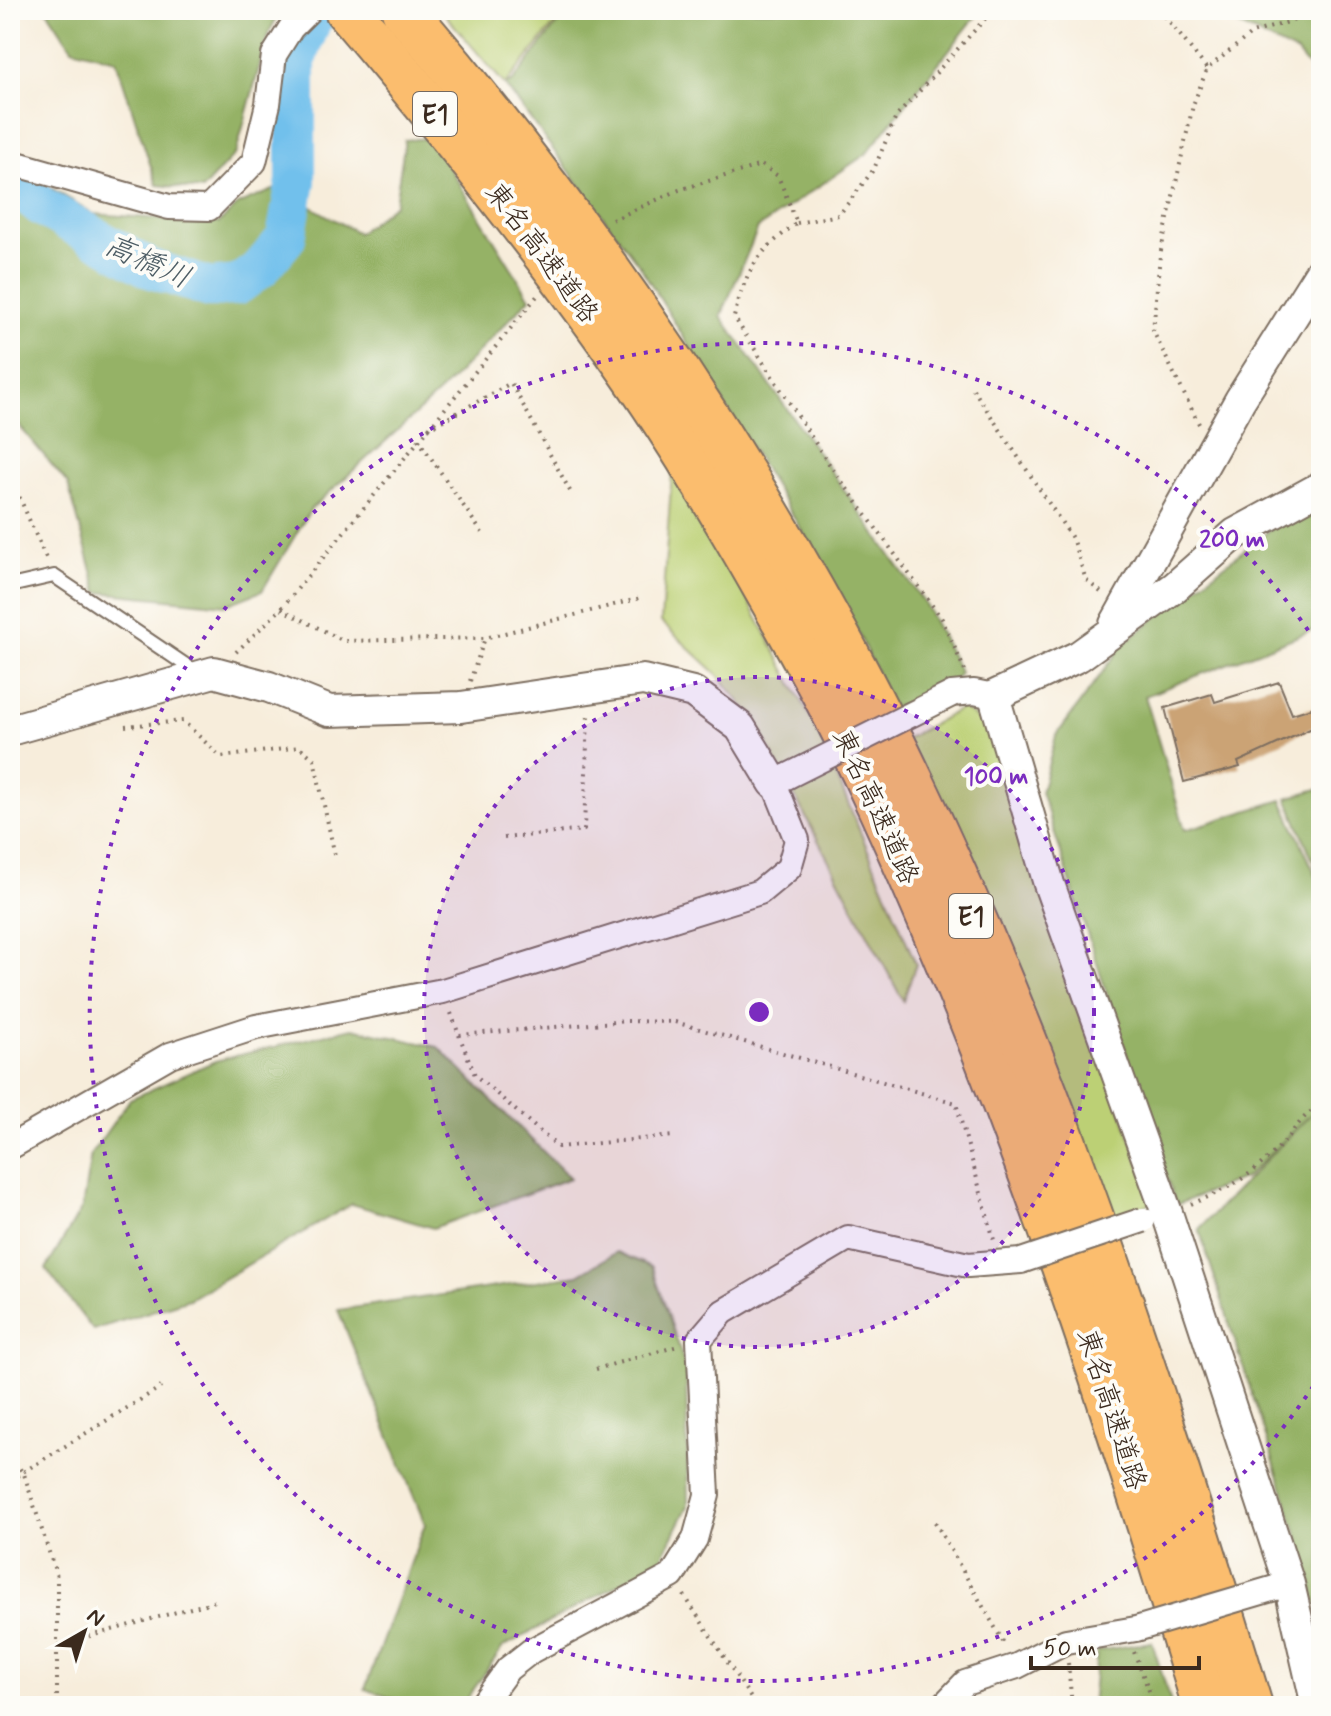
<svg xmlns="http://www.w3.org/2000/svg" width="1331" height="1716" font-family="Mynerve,'Klee One',sans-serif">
  <rect width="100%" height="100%" fill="#fdfcf7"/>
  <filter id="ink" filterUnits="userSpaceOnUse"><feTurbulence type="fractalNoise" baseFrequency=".0125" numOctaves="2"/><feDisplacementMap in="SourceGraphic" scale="16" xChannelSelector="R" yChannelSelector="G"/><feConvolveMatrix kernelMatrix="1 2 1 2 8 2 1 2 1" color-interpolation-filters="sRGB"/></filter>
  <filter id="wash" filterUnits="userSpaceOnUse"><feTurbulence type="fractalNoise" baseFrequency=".006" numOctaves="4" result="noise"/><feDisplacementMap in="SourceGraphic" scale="32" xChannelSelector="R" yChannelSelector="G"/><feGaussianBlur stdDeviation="1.8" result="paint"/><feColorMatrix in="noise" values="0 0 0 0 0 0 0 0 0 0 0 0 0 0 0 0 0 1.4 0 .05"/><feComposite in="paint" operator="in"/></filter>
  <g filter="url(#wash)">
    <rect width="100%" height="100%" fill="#f7eddb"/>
    <g fill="#bcd074" stroke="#7c7d49" stroke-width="2">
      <path d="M441,10h125l-61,75z"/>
      <path d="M673,459l144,271 99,234 -13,37 -150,-284 -35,-42 -57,-53z"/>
      <path d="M962,708l27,19 164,476 -56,19 -193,-482z"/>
    </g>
    <g fill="#95b266" stroke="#686e42" stroke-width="2">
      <path d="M47,10h234l-13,24 -32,119 -34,37 -45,-5 -41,-125 -44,-12z"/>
      <path d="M568,10h413l-115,144 -108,74 -37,88 204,288 35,69 -8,10 -59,25 -55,-118 -198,-324 -135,-181 8,-4z"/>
      <path d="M1208,10h113v72l-24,-29z"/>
      <path d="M431,138l99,160 -88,92 -131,119 -49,82 -36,14 -128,-13 -30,-108 -58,-69v-252l84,51 125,9 20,-19 39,-16 80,45 37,-29 10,-64z"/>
      <path d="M1321,499v128l-176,69 40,134 97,-30 39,87v738l-11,-51 -111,-345 113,-116 -67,65 -69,27 -135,-413 15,-56 68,-93 182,-141z"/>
      <path d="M1321,788v92l-34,-82z"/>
      <path d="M352,1028l86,19 132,131 -137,50 -81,-24 -163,95 -96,31 -47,-61 36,-61 9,-54 39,-55 85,-38z"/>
      <path d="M617,1252l35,15 34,101 2,138 -28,56 -157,85 -41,59h-48l-49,-17 60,-165 -87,-214 240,-35z"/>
      <path d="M1152,1642l20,64h-80l5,-55z"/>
    </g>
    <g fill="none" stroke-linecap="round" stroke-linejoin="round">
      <path stroke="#71c0ec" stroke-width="40" d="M10,181l31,25 108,62 61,20 28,-3 23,-17 25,-30 10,-57v-120l17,-44 9,-7"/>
    </g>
    <g id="blocks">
      <path fill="#cba374" d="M1279,682l13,32 29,-9v19l-83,38 2,5 -56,15 -19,-74 47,-14 3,8z"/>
    </g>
  </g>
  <g filter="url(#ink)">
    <use href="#blocks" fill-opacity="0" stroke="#7d6e60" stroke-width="2"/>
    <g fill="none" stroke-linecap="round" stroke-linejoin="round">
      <g stroke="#7d6e60" stroke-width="16">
        <path id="service" d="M10,586l44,-10 142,96"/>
      </g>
      <g stroke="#7d6e60" stroke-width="28">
        <g id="minor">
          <path d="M10,162l159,45 40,1 45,-46 14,-58 6,-49 17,-27 18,-18"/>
          <path d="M952,694l22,-2 20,4"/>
          <path d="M10,1147l160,-92 86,-28 187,-36 317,-99 29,-24 8,-28 -23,-57 14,-7"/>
          <path d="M481,1706l27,-37 23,-18 141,-75 23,-37 12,-44 -8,-155 24,-28 125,-74 120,27 53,-4"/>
          <path d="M943,1706l22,-23 52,-17 49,-25 70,-12"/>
        </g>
      </g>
      <g stroke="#7d6e60" stroke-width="34">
        <g id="tertiary">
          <path d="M1115,624l125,-224 81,-129"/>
          <path d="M10,730l204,-58 55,15 60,24 132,-4 182,-27 50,12 47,35 34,56"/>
          <path d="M1317,1706l-28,-122 -122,-371 -118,-329 -55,-188 85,-40 96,-69 60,-53 86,-47"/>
        </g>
      </g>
      <g stroke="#7d6e60" stroke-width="48">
        <g id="motorway">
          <path d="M347,10c94,110 185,222 269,340 73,102 136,212 196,321 48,87 88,179 127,270 106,249 188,506 266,765"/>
          <path d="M404,10c175,205 328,426 454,665 171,326 285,680 392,1031"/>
        </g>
      </g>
      <g stroke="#7d6e60" stroke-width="4" stroke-dasharray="2 6" stroke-linecap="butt">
        <path d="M1160,10l47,59"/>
        <path d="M612,220l67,-30 82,-25 17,11 19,47c-41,31 -50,44 -63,94l93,144 115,158 23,52"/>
        <path d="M797,223l42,-8 35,-46 22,-52 97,-107"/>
        <path d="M973,389l99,149 14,42 16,13"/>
        <path d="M1199,424l-46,-93 7,-76 33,-150 14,-36 45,-36 69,-21"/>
        <path d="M428,429l83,-46 59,108"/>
        <path d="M418,439l64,94"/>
        <path d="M10,475l37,86"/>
        <path d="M281,609l63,32 141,-3 156,-40"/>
        <path d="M236,652l45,-43 257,-314"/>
        <path d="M470,681l15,-43"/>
        <path d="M125,726l58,-5 38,36 79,-10 14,12 21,97"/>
        <path d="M504,838l80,-8 4,-116"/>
        <path d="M451,1013l8,22 168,-14 48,1 281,81 38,137"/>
        <path d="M459,1035l16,40 83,72 116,-11"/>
        <path d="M1191,1204c38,-15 62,-29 90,-59 13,-14 23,-32 40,-40"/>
        <path d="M596,1369l82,-23"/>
        <path d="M10,1456l14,18 33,103v129"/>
        <path d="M10,1480l151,-93"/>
        <path d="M935,1522l70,123"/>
        <path d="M684,1595l72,111"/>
        <path d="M58,1645l158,-44"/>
        <path d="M1134,1652l21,54"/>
        <path d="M1068,1663l4,43"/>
      </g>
      <use href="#service" stroke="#fff" stroke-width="12"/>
      <use href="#minor" stroke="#fff" stroke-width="24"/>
      <use href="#tertiary" stroke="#fff" stroke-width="30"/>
      <use href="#motorway" stroke="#fbbd6e" stroke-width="44"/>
      <g stroke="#7d6e60" stroke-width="28" stroke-linecap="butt">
        <g id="minor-bridge">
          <path d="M788,776l164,-82"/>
          <path d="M1021,1261l122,-41"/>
          <path d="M1136,1629l139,-41"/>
        </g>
      </g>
      <use href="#minor-bridge" stroke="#fff" stroke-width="24"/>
    </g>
  </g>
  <circle cx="759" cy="1012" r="335" fill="#7b2cbf" fill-opacity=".12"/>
  <g fill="none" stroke="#7b2cbf" stroke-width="4" stroke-dasharray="4 8">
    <circle cx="759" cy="1012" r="335"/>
    <path d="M1320 1376A669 669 0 1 1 1320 648"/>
  </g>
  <g text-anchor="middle" stroke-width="8" stroke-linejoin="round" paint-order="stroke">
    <g fill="#fdfcf7" stroke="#75695f" stroke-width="2">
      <rect x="413" y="92" width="44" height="44" rx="6"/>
      <rect x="949" y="894" width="44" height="44" rx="6"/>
    </g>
    <g font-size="26" font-weight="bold" fill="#3b2a1e">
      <text x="435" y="123">E1</text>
      <text x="971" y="925">E1</text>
    </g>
    <g font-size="28" fill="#3b2a1e" stroke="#fdfcf7">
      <text transform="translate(543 252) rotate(53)" y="10">東名高速道路</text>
      <text transform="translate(877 806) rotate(65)" y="10">東名高速道路</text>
      <text transform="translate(1113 1409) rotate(72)" y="10">東名高速道路</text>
    </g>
    <g font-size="30" font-style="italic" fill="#4e5e66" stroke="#fdfcf7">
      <text transform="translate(148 261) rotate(24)" y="10">高橋川</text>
    </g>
  </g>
  <circle cx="759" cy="1012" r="12" fill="#7b2cbf" stroke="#fdfcf7" stroke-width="4"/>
  <g font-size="24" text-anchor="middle" font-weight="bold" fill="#7b2cbf" stroke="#fdfcf7" stroke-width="8" stroke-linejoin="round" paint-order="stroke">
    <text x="1232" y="547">200 m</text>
    <text x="996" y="784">100 m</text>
  </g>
  <rect width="1331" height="1716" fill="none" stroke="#fdfcf7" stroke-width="40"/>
  <g transform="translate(84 1632) rotate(39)" stroke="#fdfcf7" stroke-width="6" paint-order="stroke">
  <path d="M0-6L14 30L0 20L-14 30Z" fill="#3b2a1e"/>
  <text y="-12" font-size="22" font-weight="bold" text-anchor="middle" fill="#3b2a1e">N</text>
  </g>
  <path d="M1031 1656v12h168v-12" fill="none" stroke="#3b2a1e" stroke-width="4"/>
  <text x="1043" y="1656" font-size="24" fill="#3b2a1e" stroke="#fdfcf7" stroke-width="6" paint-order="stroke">50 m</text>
</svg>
